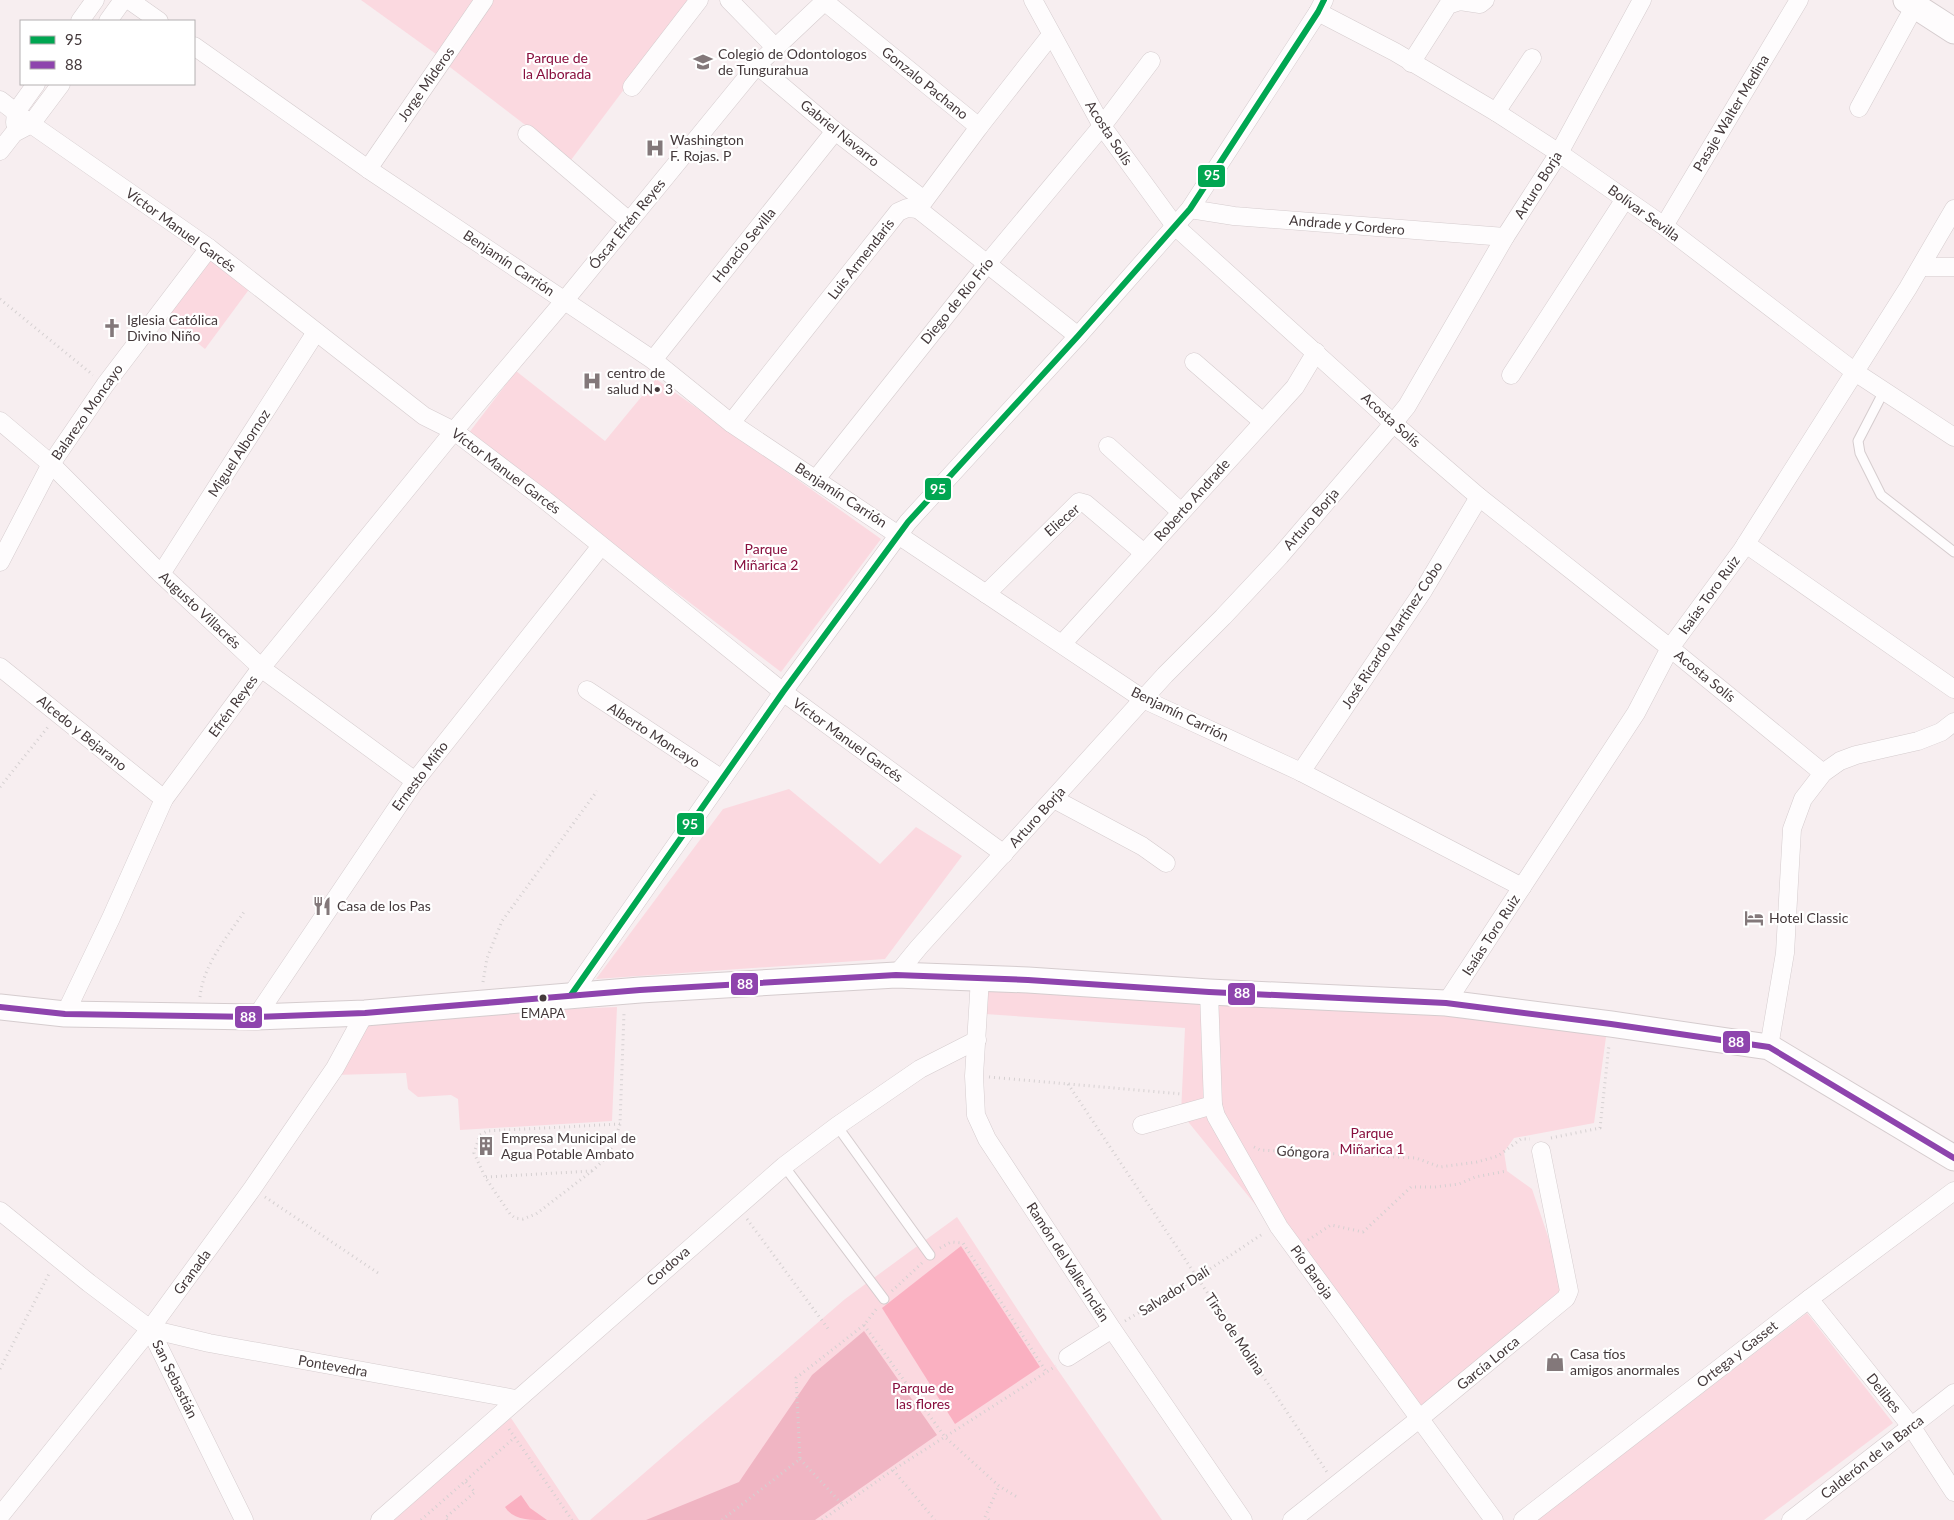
<svg xmlns="http://www.w3.org/2000/svg" width="1954" height="1520" font-family="Lato,sans-serif">
  <rect width="100%" height="100%" fill="#f7eef0"/>
  <g fill="#fbd9e0">
    <path d="M361,0h113l-38,54z"/>
    <path d="M488,0h203l-120,160 -129,-99z"/>
    <path d="M209,250l44,34 -48,65 -43,-35z"/>
    <path d="M516,371l89,70 51,-62 225,160 -100,133 -313,-238z"/>
    <path d="M789,789l91,75 36,-37 46,29 -77,103 -289,20 127,-170z"/>
    <path d="M986,984l313,15 308,31 -13,93 -80,15 -10,14 3,19 25,18 35,104 -146,116 -240,-296 4,-85 -200,-14z"/>
    <path d="M617,1007l-5,114 -152,9 -2,-31 -7,-4 -33,2 -10,-8 -2,-16 -71,2 32,-58z"/>
    <path d="M957,1217l87,133 118,170h-572l255,-221z"/>
    <path d="M1807,1313l86,110 -129,97h-227z"/>
    <path d="M511,1418l68,102h-197l19,-18z"/>
  </g>
  <path fill="#f0b5c3" d="M864,1331l73,104 -122,85h-169l93,-38 73,-107z"/>
  <g fill="#fab0c1">
    <path d="M961,1246l79,121 -85,57 -73,-116z"/>
    <path d="M521,1495l9,13 17,12c-17,0 -34,0 -42,-13z"/>
  </g>
  <g fill="none" stroke-linecap="round" stroke-linejoin="round">
    <g stroke="#d5ccce" stroke-width="11">
      <g id="lane">
        <path d="M1884,391l-26,50 2,12 21,42 73,57"/>
        <path d="M837,1126l93,129"/>
        <path d="M784,1166l100,133"/>
      </g>
    </g>
    <g stroke="#d5ccce" stroke-width="19">
      <g id="street">
        <path d="M129,0l30,21"/>
        <path d="M729,0l46,47"/>
        <path d="M1033,0l69,126 73,100 218,197 86,74 191,151 153,125"/>
        <path d="M824,1l155,126"/>
        <path d="M1318,12l77,40 101,60 63,41 105,73 191,146 99,65"/>
        <path d="M80,21l15,-21"/>
        <path d="M108,21l15,-21"/>
        <path d="M194,46l174,123 285,191 78,63 412,276 158,73 221,115"/>
        <path d="M1411,63l37,-58 12,-4 20,3 5,-4"/>
        <path d="M757,65l78,66 89,69"/>
        <path d="M632,87l67,-87"/>
        <path d="M0,100l31,24 178,124 215,168 30,15 91,69 238,192 221,162"/>
        <path d="M1859,108l59,-108"/>
        <path d="M1496,112l36,-54"/>
        <path d="M15,123l1,-11 20,-28"/>
        <path d="M527,134l102,87"/>
        <path d="M0,151l14,-18 17,-9 30,-40"/>
        <path d="M368,169l116,-169"/>
        <path d="M918,209l160,127"/>
        <path d="M1190,209l44,7 271,21"/>
        <path d="M1664,226l135,-226"/>
        <path d="M1921,267h33"/>
        <path d="M653,360l182,-229"/>
        <path d="M1194,362l69,60"/>
        <path d="M1511,375l114,-176"/>
        <path d="M0,421l51,43 110,110 104,97 150,110"/>
        <path d="M731,423l167,-211 9,-4 11,1 61,-82 72,-92"/>
        <path d="M1108,446l73,66"/>
        <path d="M816,479l171,-215 115,-138 49,-65"/>
        <path d="M1746,544l208,145"/>
        <path d="M0,562l51,-98 54,-79 104,-137"/>
        <path d="M161,574l155,-242"/>
        <path d="M986,594l93,-92 7,2 58,49"/>
        <path d="M1062,644l233,-257 21,-35"/>
        <path d="M0,667l164,132"/>
        <path d="M587,690l135,89"/>
        <path d="M1301,772l122,-181 56,-94"/>
        <path d="M1054,799l88,47 24,17"/>
        <path d="M896,975l23,-28 246,-272 58,-58 57,-61 106,-124 21,-26 98,-169 54,-84 83,-153"/>
        <path d="M980,978l-6,98 2,39 11,24 125,190 131,191"/>
        <path d="M1209,992l4,113 3,11 63,111 215,293"/>
        <path d="M571,995l212,-303 125,-170 170,-186 112,-127 128,-197 6,-12"/>
        <path d="M1446,1003l190,-290 34,-65 72,-98 166,-262 46,-79"/>
        <path d="M65,1014l46,-96 53,-119 97,-131 193,-237 111,-131 192,-235 69,-65"/>
        <path d="M256,1017l159,-236 186,-235"/>
        <path d="M1769,1047l16,-94 7,-124 11,-30 20,-26 17,-12 16,-6 62,-14 23,-9 13,-10"/>
        <path d="M1142,1125l71,-20"/>
        <path d="M0,1211l89,72 61,46 94,191"/>
        <path d="M1809,1299l102,127 43,66"/>
        <path d="M150,1329l59,14 307,56"/>
        <path d="M1068,1357l44,-28"/>
        <path d="M0,1516l150,-187 102,-140 83,-121 30,-55"/>
        <path d="M380,1520l404,-354 53,-40 83,-57 57,-29"/>
        <path d="M1292,1520l127,-101 147,-121 3,-7 -28,-140"/>
        <path d="M1523,1520l286,-221 145,-108"/>
        <path d="M1791,1520l163,-127"/>
      </g>
    </g>
    <g stroke="#d5ccce" stroke-width="27">
      <g id="secondary">
        <path d="M1906,0l48,31"/>
        <path d="M0,1007l65,7 191,3 109,-4 275,-23 256,-15 132,5 181,12 237,11 165,21 158,23 185,111"/>
      </g>
    </g>
    <g stroke="#d5d0d1" stroke-width="3" stroke-dasharray="1 4" stroke-linecap="butt">
      <path d="M0,299l93,76"/>
      <path d="M0,787l48,-60"/>
      <path d="M483,982l4,-24 15,-37 95,-130"/>
      <path d="M200,997c3,-32 27,-60 44,-85"/>
      <path d="M989,1077l193,17"/>
      <path d="M1068,1084l259,388"/>
      <path d="M620,1124l-133,7 -7,4 -6,18 11,24 25,37 5,4 8,1 13,-5 56,-43 13,-12 9,-16 6,-19 4,-111"/>
      <path d="M1551,1138l49,-10 9,-83"/>
      <path d="M1254,1147l6,3 156,8 24,9 37,-5 21,-6 23,-17h9"/>
      <path d="M486,1177l106,-6"/>
      <path d="M265,1197l113,76"/>
      <path d="M747,1219l82,111"/>
      <path d="M1308,1240l23,-15 32,7 48,-45h24l24,-3 16,-7 32,-6"/>
      <path d="M940,1248l11,-6 12,1 84,130"/>
      <path d="M892,1291l30,-28"/>
      <path d="M1125,1321l73,-44 66,-44"/>
      <path d="M864,1325l81,112 54,49 18,11"/>
      <path d="M0,1369l50,-97"/>
      <path d="M509,1429l63,91"/>
      <path d="M800,1459l43,46"/>
      <path d="M893,1470l42,50"/>
      <path d="M421,1520l93,-82"/>
      <path d="M447,1520l-2,-2 30,-26 -10,-11"/>
      <path d="M722,1520l78,-61 -4,-81 68,-53 14,-18"/>
      <path d="M822,1520l71,-50 163,-104"/>
      <path d="M989,1520l-4,-3 14,-31"/>
    </g>
    <use href="#lane" stroke="#fefcfd" stroke-width="9"/>
    <use href="#street" stroke="#fefcfd" stroke-width="18"/>
    <use href="#secondary" stroke="#fefcfd" stroke-width="25"/>
    <g stroke="#fff" stroke-width="10">
      <path id="bus-1" d="M571,995l212,-303 125,-170 170,-186 112,-127 128,-197 6,-12"/>
    </g>
    <g stroke="#fff" stroke-width="10">
      <path id="bus-2" d="M0,1007l65,7 191,3 109,-4 275,-23 256,-15 132,5 181,12 237,11 165,21 158,23 185,111"/>
    </g>
    <use href="#bus-1" stroke="#00a651" stroke-width="6"/>
    <use href="#bus-2" stroke="#8e44ad" stroke-width="6"/>
  </g>
  <defs>
    <g id="university-bare" transform="scale(1.5)"><path d="M0-5L7-2L0 1L-7-2ZM-4 1L0 2.5L4 1V4Q0 6-4 4Z" fill="#83787a" stroke="#fff" stroke-width="2.5" paint-order="stroke"/></g>
    <g id="hospital-bare" transform="scale(1.5)"><path d="M-5-5h3v3.5h4V-5h3V5h-3V1.5h-4V5h-3Z" fill="#83787a" stroke="#fff" stroke-width="2.5" paint-order="stroke"/></g>
    <g id="church-bare" transform="scale(1.5)"><path d="M-1.2-6h2.4v3.5h3.3v2.4h-3.3V6h-2.4V-.1h-3.3v-2.4h3.3Z" fill="#83787a" stroke="#fff" stroke-width="2.5" paint-order="stroke"/></g>
    <g id="restaurant-bare" transform="scale(1.5)"><path d="M-5-6h1v4h1v-4h1v4h1v-4h1v5L-1.5 .5V6h-2V.5L-5-1ZM5-6V6H3V1.5H1.5Q1.5-4 5-6Z" fill="#83787a" stroke="#fff" stroke-width="2.5" paint-order="stroke"/></g>
    <g id="hotel-bare" transform="scale(1.5)"><path d="M-6-4.5h1.5V1H6V5H4.5V3h-9V5H-6ZM-4 0a1.8 1.8 0 1 1 3.6 0ZM.5 0V-2.5h3Q6-2.5 6 0Z" fill="#83787a" stroke="#fff" stroke-width="2.5" paint-order="stroke"/></g>
    <g id="building-bare" transform="scale(1.5)"><path d="M-4-6H4V6H1V3H-1V6H-4ZM-2.5-4.3h1.7v1.8h-1.7ZM.8-4.3h1.7v1.8H.8ZM-2.5-1h1.7V.8h-1.7ZM.8-1h1.7V.8H.8Z" fill="#83787a" stroke="#fff" stroke-width="2.5" paint-order="stroke"/></g>
    <g id="shop-bare" transform="scale(1.5)"><path d="M-5-2.5h2.3a2.7 3.5 0 0 1 5.4 0H5L5.5 6h-11ZM-1.5-2.5h3a1.5 2.3 0 0 0-3 0Z" fill="#83787a" stroke="#fff" stroke-width="2.5" paint-order="stroke"/></g>
  </defs>
  <g fill-rule="evenodd">
    <use href="#university-bare" x="703" y="62"/>
    <use href="#hospital-bare" x="655" y="148"/>
    <use href="#church-bare" x="112" y="328"/>
    <use href="#hospital-bare" x="592" y="381"/>
    <use href="#restaurant-bare" x="322" y="906"/>
    <use href="#hotel-bare" x="1754" y="918"/>
    <use href="#building-bare" x="486" y="1146"/>
    <use href="#shop-bare" x="1555" y="1362"/>
  </g>
  <circle fill="#44393b" stroke="#fff" stroke-width="2" cx="543" cy="998" r="4.5"/>
  <g text-anchor="middle" stroke-width="4.5" stroke-linejoin="round" paint-order="stroke">
    <g font-size="13" fill="#44393b" stroke="#fff">
      <text x="543" y="1018">EMAPA</text>
    </g>
    <g font-size="14" fill="#44393b" stroke="#fff" text-anchor="start">
      <text x="718" y="59">Colegio de Odontologos<tspan x="718" dy="16">de Tungurahua</tspan></text>
      <text x="670" y="145">Washington<tspan x="670" dy="16">F. Rojas. P</tspan></text>
      <text x="127" y="325">Iglesia Católica<tspan x="127" dy="16">Divino Niño</tspan></text>
      <text x="607" y="378">centro de<tspan x="607" dy="16">salud N• 3</tspan></text>
      <text x="337" y="911">Casa de los Pas</text>
      <text x="1769" y="923">Hotel Classic</text>
      <text x="501" y="1143">Empresa Municipal de<tspan x="501" dy="16">Agua Potable Ambato</tspan></text>
      <text x="1570" y="1359">Casa tíos<tspan x="1570" dy="16">amigos anormales</tspan></text>
    </g>
    <g font-size="14" fill="#880f3e" stroke="#fff">
      <text x="557" y="63">Parque de<tspan x="557" dy="16">la Alborada</tspan></text>
      <text x="766" y="554">Parque<tspan x="766" dy="16">Miñarica 2</tspan></text>
      <text x="1372" y="1138">Parque<tspan x="1372" dy="16">Miñarica 1</tspan></text>
      <text x="923" y="1393">Parque de<tspan x="923" dy="16">las flores</tspan></text>
    </g>
    <g font-size="14" fill="#44393b" stroke="#fff">
      <text transform="translate(925 83) rotate(39)" y="5">Gonzalo Pachano</text>
      <text transform="translate(426 84) rotate(-55)" y="5">Jorge Mideros</text>
      <text transform="translate(1731 113) rotate(-59)" y="5">Pasaje Walter Medina</text>
      <text transform="translate(840 133) rotate(39)" y="5">Gabriel Navarro</text>
      <text transform="translate(1109 133) rotate(57)" y="5">Acosta Solís</text>
      <text transform="translate(1538 185) rotate(-58)" y="5">Arturo Borja</text>
      <text transform="translate(1644 213) rotate(36)" y="5">Bolívar Sevilla</text>
      <text transform="translate(627 224) rotate(-51)" y="5">Óscar Efrén Reyes</text>
      <text transform="translate(1347 225) rotate(5)" y="5">Andrade y Cordero</text>
      <text transform="translate(181 230) rotate(36)" y="5">Víctor Manuel Garcés</text>
      <text transform="translate(744 245) rotate(-51)" y="5">Horacio Sevilla</text>
      <text transform="translate(861 259) rotate(-52)" y="5">Luis Armendaris</text>
      <text transform="translate(509 263) rotate(34)" y="5">Benjamín Carrión</text>
      <text transform="translate(957 301) rotate(-51)" y="5">Diego de Río Frío</text>
      <text transform="translate(87 412) rotate(-55)" y="5">Balarezo Moncayo</text>
      <text transform="translate(1391 420) rotate(42)" y="5">Acosta Solís</text>
      <text transform="translate(239 453) rotate(-57)" y="5">Miguel Albornoz</text>
      <text transform="translate(506 471) rotate(37)" y="5">Víctor Manuel Garcés</text>
      <text transform="translate(841 495) rotate(33)" y="5">Benjamín Carrión</text>
      <text transform="translate(1192 500) rotate(-48)" y="5">Roberto Andrade</text>
      <text transform="translate(1311 519) rotate(-49)" y="5">Arturo Borja</text>
      <text transform="translate(1062 520) rotate(-41)" y="5">Eliecer</text>
      <text transform="translate(1709 595) rotate(-54)" y="5">Isaías Toro Ruiz</text>
      <text transform="translate(200 610) rotate(43)" y="5">Augusto Villacrés</text>
      <text transform="translate(1392 635) rotate(-57)" y="5">José Ricardo Martínez Cobo</text>
      <text transform="translate(1705 676) rotate(39)" y="5">Acosta Solís</text>
      <text transform="translate(233 706) rotate(-54)" y="5">Efrén Reyes</text>
      <text transform="translate(1180 714) rotate(26)" y="5">Benjamín Carrión</text>
      <text transform="translate(82 733) rotate(39)" y="5">Alcedo y Bejarano</text>
      <text transform="translate(654 735) rotate(33)" y="5">Alberto Moncayo</text>
      <text transform="translate(848 740) rotate(36)" y="5">Víctor Manuel Garcés</text>
      <text transform="translate(420 776) rotate(-53)" y="5">Ernesto Miño</text>
      <text transform="translate(1037 817) rotate(-48)" y="5">Arturo Borja</text>
      <text transform="translate(1491 935) rotate(-57)" y="5">Isaías Toro Ruiz</text>
      <text transform="translate(1303 1152) rotate(3)" y="5">Góngora</text>
      <text transform="translate(1068 1262) rotate(57)" y="5">Ramón del Valle-Inclán</text>
      <text transform="translate(668 1266) rotate(-41)" y="5">Cordova</text>
      <text transform="translate(192 1272) rotate(-54)" y="5">Granada</text>
      <text transform="translate(1312 1272) rotate(54)" y="5">Pío Baroja</text>
      <text transform="translate(1174 1291) rotate(-32)" y="5">Salvador Dalí</text>
      <text transform="translate(1235 1334) rotate(56)" y="5">Tirso de Molina</text>
      <text transform="translate(1737 1354) rotate(-38)" y="5">Ortega y Gasset</text>
      <text transform="translate(1488 1363) rotate(-39)" y="5">García Lorca</text>
      <text transform="translate(333 1366) rotate(10)" y="5">Pontevedra</text>
      <text transform="translate(175 1379) rotate(64)" y="5">San Sebastián</text>
      <text transform="translate(1884 1393) rotate(51)" y="5">Delibes</text>
      <text transform="translate(1872 1457) rotate(-38)" y="5">Calderón de la Barca</text>
    </g>
  </g>
  <g stroke="#fff" stroke-width="2">
    <rect x="1197" y="164" width="29" height="24" rx="5" fill="#00a651"/>
    <rect x="924" y="477" width="28" height="24" rx="5" fill="#00a651"/>
    <rect x="676" y="812" width="29" height="24" rx="5" fill="#00a651"/>
    <rect x="730" y="972" width="29" height="24" rx="5" fill="#8e44ad"/>
    <rect x="1227" y="982" width="29" height="24" rx="5" fill="#8e44ad"/>
    <rect x="234" y="1005" width="29" height="24" rx="5" fill="#8e44ad"/>
    <rect x="1722" y="1030" width="29" height="24" rx="5" fill="#8e44ad"/>
  </g>
  <g font-size="14" text-anchor="middle" font-weight="bold" fill="#fff">
    <text x="1212" y="180">95</text>
    <text x="938" y="494">95</text>
    <text x="690" y="829">95</text>
    <text x="745" y="989">88</text>
    <text x="1242" y="998">88</text>
    <text x="248" y="1022">88</text>
    <text x="1736" y="1047">88</text>
  </g>
  <rect x="20" y="20" width="175" height="65" fill="#ffffff" stroke="#b4b0b1"/>
  <rect x="30" y="36" width="25" height="8" fill="#00a651" stroke="#b4b0b1"/>
  <text x="65" y="45" font-size="15" fill="#44393b">95</text>
  <rect x="30" y="61" width="25" height="8" fill="#8e44ad" stroke="#b4b0b1"/>
  <text x="65" y="70" font-size="15" fill="#44393b">88</text>
</svg>
